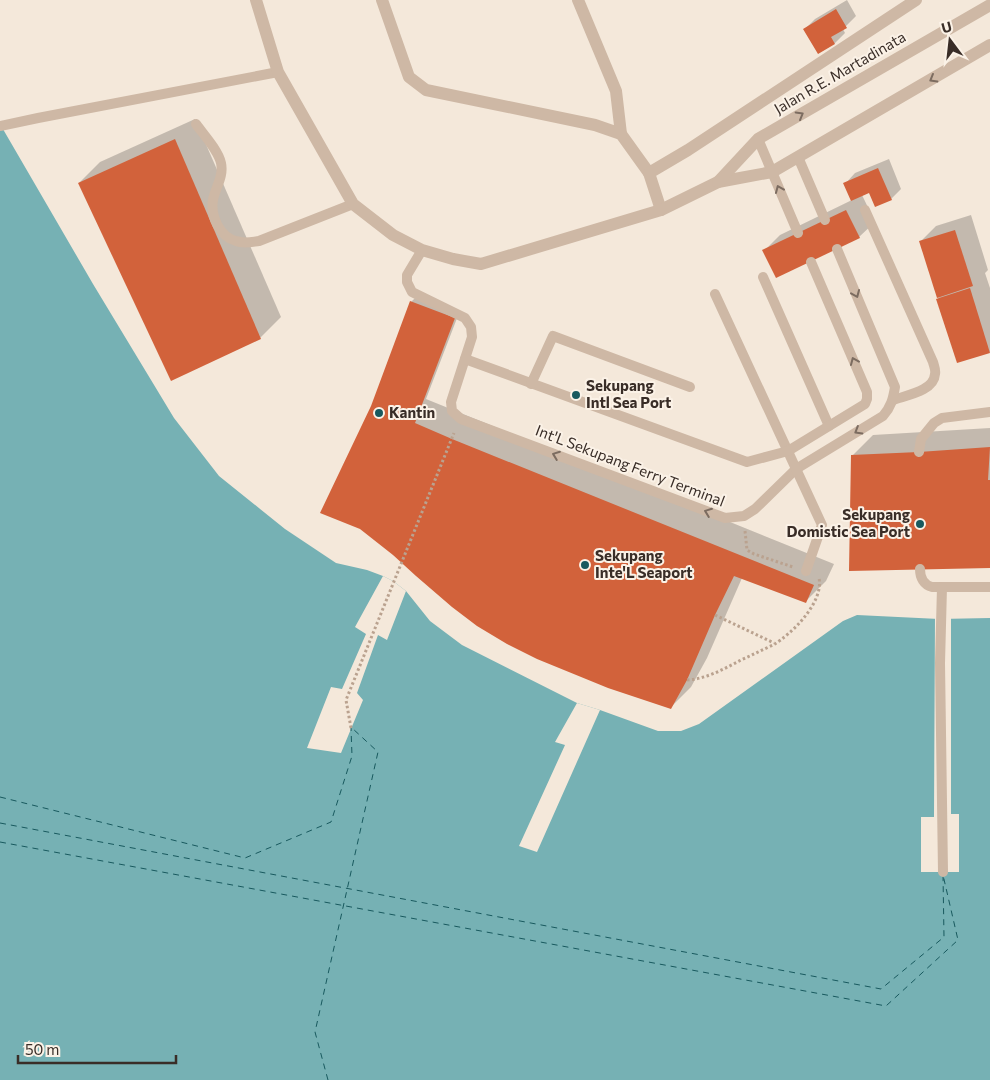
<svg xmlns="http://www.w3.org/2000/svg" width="990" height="1080" font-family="Commissioner,sans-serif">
  <rect width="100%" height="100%" fill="#f4e8da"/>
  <path fill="#76b1b4" d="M0,124l93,160 81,134 45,58 66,53 51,34 31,7 16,6 10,5 13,10 24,30 32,24 115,58 23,7 58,21h23l18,-7 144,-103 14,-6 82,4 51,-1v462h-990z"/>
  <g fill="#f4e8da">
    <path d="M383,576l10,5 13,10 -19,49 -9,-5 -21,58 6,7 -22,53 -34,-5 24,-61 11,2 24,-55 -11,-7z"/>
    <path d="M935,616h16v198h8v58h-38v-55h13z"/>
    <path d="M577,703l23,7 -63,142 -18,-6 46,-101 -10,-3z"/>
  </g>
  <g fill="#0003">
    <path d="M847,0l9,16 -13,13 2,4 -10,10 -16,10 -14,-24 10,-10z"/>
    <path d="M195,119l86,198 -21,21 -181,-155 21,-21z"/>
    <path d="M889,159l12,30 -10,10 -21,-8 -8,4 13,27 -16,15 -95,14 16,-16 72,-35 -7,-16 10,-11z"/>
    <path d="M971,215l17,55 -3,3 5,15v64l-32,10 -37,-121 15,-15z"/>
    <path d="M416,297l43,16 -33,86 408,165 -8,17 -20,20 -64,-23 -35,80 -16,29 -21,21 -298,-301 39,-105z"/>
    <path d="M990,428v139l-138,-111 21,-21z"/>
  </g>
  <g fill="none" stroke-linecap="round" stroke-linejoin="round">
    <g stroke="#18595e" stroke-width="1" stroke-dasharray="6 5" stroke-linecap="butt">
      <path d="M0,797l245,61 86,-36 21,-66 -1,-28"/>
      <path d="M0,823l881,166 63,-52 -1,-62"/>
      <path d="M0,842l886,164 72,-66 -15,-65"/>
      <path d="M328,1080l-13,-48 63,-280 -26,-24"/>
    </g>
  </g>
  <g fill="#d2623b">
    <path d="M836,9l11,19 -16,9 4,7 -17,10 -15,-25z"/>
    <path d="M175,139l86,200 -90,42 -93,-198z"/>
    <path d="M878,168l14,32 -17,7 -6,-14 -18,8 -8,-18z"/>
    <path d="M846,210l14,28 -84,40 -14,-28z"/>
    <path d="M955,230l18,56 -36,12 -18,-57z"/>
    <path d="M970,288l20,65 -33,10 -21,-64z"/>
    <path d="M410,301l45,17 -40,105 37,16 362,146 -8,18 -72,-27 -19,39 -28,65 -16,29 -63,-21 -71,-29 -30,-15 -30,-18 -25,-19 -36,-31 -23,-21 -33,-26 -40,-16 51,-107z"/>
    <path d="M990,447l-2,33h2v88l-141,3 2,-116 68,-3z"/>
  </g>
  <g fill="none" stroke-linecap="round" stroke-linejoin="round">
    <g stroke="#baa28f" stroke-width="3" stroke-dasharray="2.5 2.5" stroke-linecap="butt">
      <path d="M745,531l2,19 7,4 39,13"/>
      <path d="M715,615l59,28"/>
      <path d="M687,680c19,-1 37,-11 54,-20 11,-5 21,-10 32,-15 19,-11 51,-43 46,-67"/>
      <path d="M351,728l-5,-28 108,-267"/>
    </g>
    <g stroke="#ceb8a5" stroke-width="10">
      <path d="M196,124c8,11 22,26 25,39 3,14 -6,25 -8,37 -3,16 7,37 23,41 8,3 15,1 23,0l94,-37"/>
      <path d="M0,126l38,-8 240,-46"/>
      <path d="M758,139l40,94"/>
      <path d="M798,157l27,63"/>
      <path d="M865,210l68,152c1,4 3,8 2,12 -1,17 -28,21 -42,26"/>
      <path d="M422,250l-15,25v7l5,10 53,26 6,9 1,10 -21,65 1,9 9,8 264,99 19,-2 11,-7 41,-40 87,-53c8,-9 10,-17 12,-29l-58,-138"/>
      <path d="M763,277l66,149"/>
      <path d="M715,294l107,231 -16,46"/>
      <path d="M465,359l282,103 41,-11 77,-47 2,-5v-7l-56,-130"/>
      <path d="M531,384l22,-48 137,51"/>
      <path d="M919,452l2,-13 13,-16 8,-5 48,-6"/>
      <path d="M920,569c0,9 4,16 12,18h58"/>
      <path d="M942,587l-2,76 3,209"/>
    </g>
    <g stroke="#ceb8a5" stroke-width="12">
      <path d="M382,0l27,77 17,13 169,35 26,9 28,39"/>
      <path d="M578,0l38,91 5,43"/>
      <path d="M661,210l-12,-37 39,-23 228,-150"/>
    </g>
    <g stroke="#ceb8a5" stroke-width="12">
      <path d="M256,0l22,72 75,132 40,31 29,15 31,9 28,5 180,-54 57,-28 54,-10 218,-127"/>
      <path d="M718,182l40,-43 232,-134"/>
    </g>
  </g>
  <defs><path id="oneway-chevron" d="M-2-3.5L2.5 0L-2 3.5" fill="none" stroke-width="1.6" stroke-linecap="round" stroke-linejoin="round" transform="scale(1.25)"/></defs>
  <g stroke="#7c6c60">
    <use href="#oneway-chevron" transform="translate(933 79) rotate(150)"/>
    <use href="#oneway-chevron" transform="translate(800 115) rotate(-30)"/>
    <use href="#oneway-chevron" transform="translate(779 189) rotate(-113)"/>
    <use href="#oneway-chevron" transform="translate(856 294) rotate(67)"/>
    <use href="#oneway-chevron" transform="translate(854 361) rotate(-113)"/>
    <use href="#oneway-chevron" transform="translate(858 431) rotate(149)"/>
    <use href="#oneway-chevron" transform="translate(556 455) rotate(-159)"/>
    <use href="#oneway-chevron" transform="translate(708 512) rotate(-159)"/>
  </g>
  <g fill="#18595e" stroke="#fbf2e7" stroke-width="2">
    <circle cx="576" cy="395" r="5"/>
    <circle cx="379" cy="413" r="5"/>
    <circle cx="920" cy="524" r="5"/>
    <circle cx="585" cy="565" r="5"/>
  </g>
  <g text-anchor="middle" stroke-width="4" stroke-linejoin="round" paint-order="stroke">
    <g font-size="15" fill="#392d27" stroke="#fbf2e7">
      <text transform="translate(840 73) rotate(-30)" y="5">Jalan R.E. Martadinata</text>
      <text transform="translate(630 466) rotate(21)" y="5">Int'L Sekupang Ferry Terminal</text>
    </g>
    <g font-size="15" font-weight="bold" fill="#392d27" stroke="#fbf2e7" text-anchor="start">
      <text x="586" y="391">Sekupang<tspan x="586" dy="17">Intl Sea Port</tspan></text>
      <text x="389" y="418">Kantin</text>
      <text x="910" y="520" text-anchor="end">Sekupang<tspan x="910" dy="17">Domistic Sea Port</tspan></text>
      <text x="595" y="561">Sekupang<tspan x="595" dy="17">Inte'L Seaport</tspan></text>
    </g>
  </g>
  <g transform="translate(950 40) rotate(345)" stroke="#fbf2e7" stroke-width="4" paint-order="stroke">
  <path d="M0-4L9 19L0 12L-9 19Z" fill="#392d27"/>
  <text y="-8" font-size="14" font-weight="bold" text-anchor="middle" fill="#392d27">U</text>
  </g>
  <path d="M18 1055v8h158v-8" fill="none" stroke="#392d27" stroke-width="2.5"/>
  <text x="25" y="1055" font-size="15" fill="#392d27" stroke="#fbf2e7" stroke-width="4" paint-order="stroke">50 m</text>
</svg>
